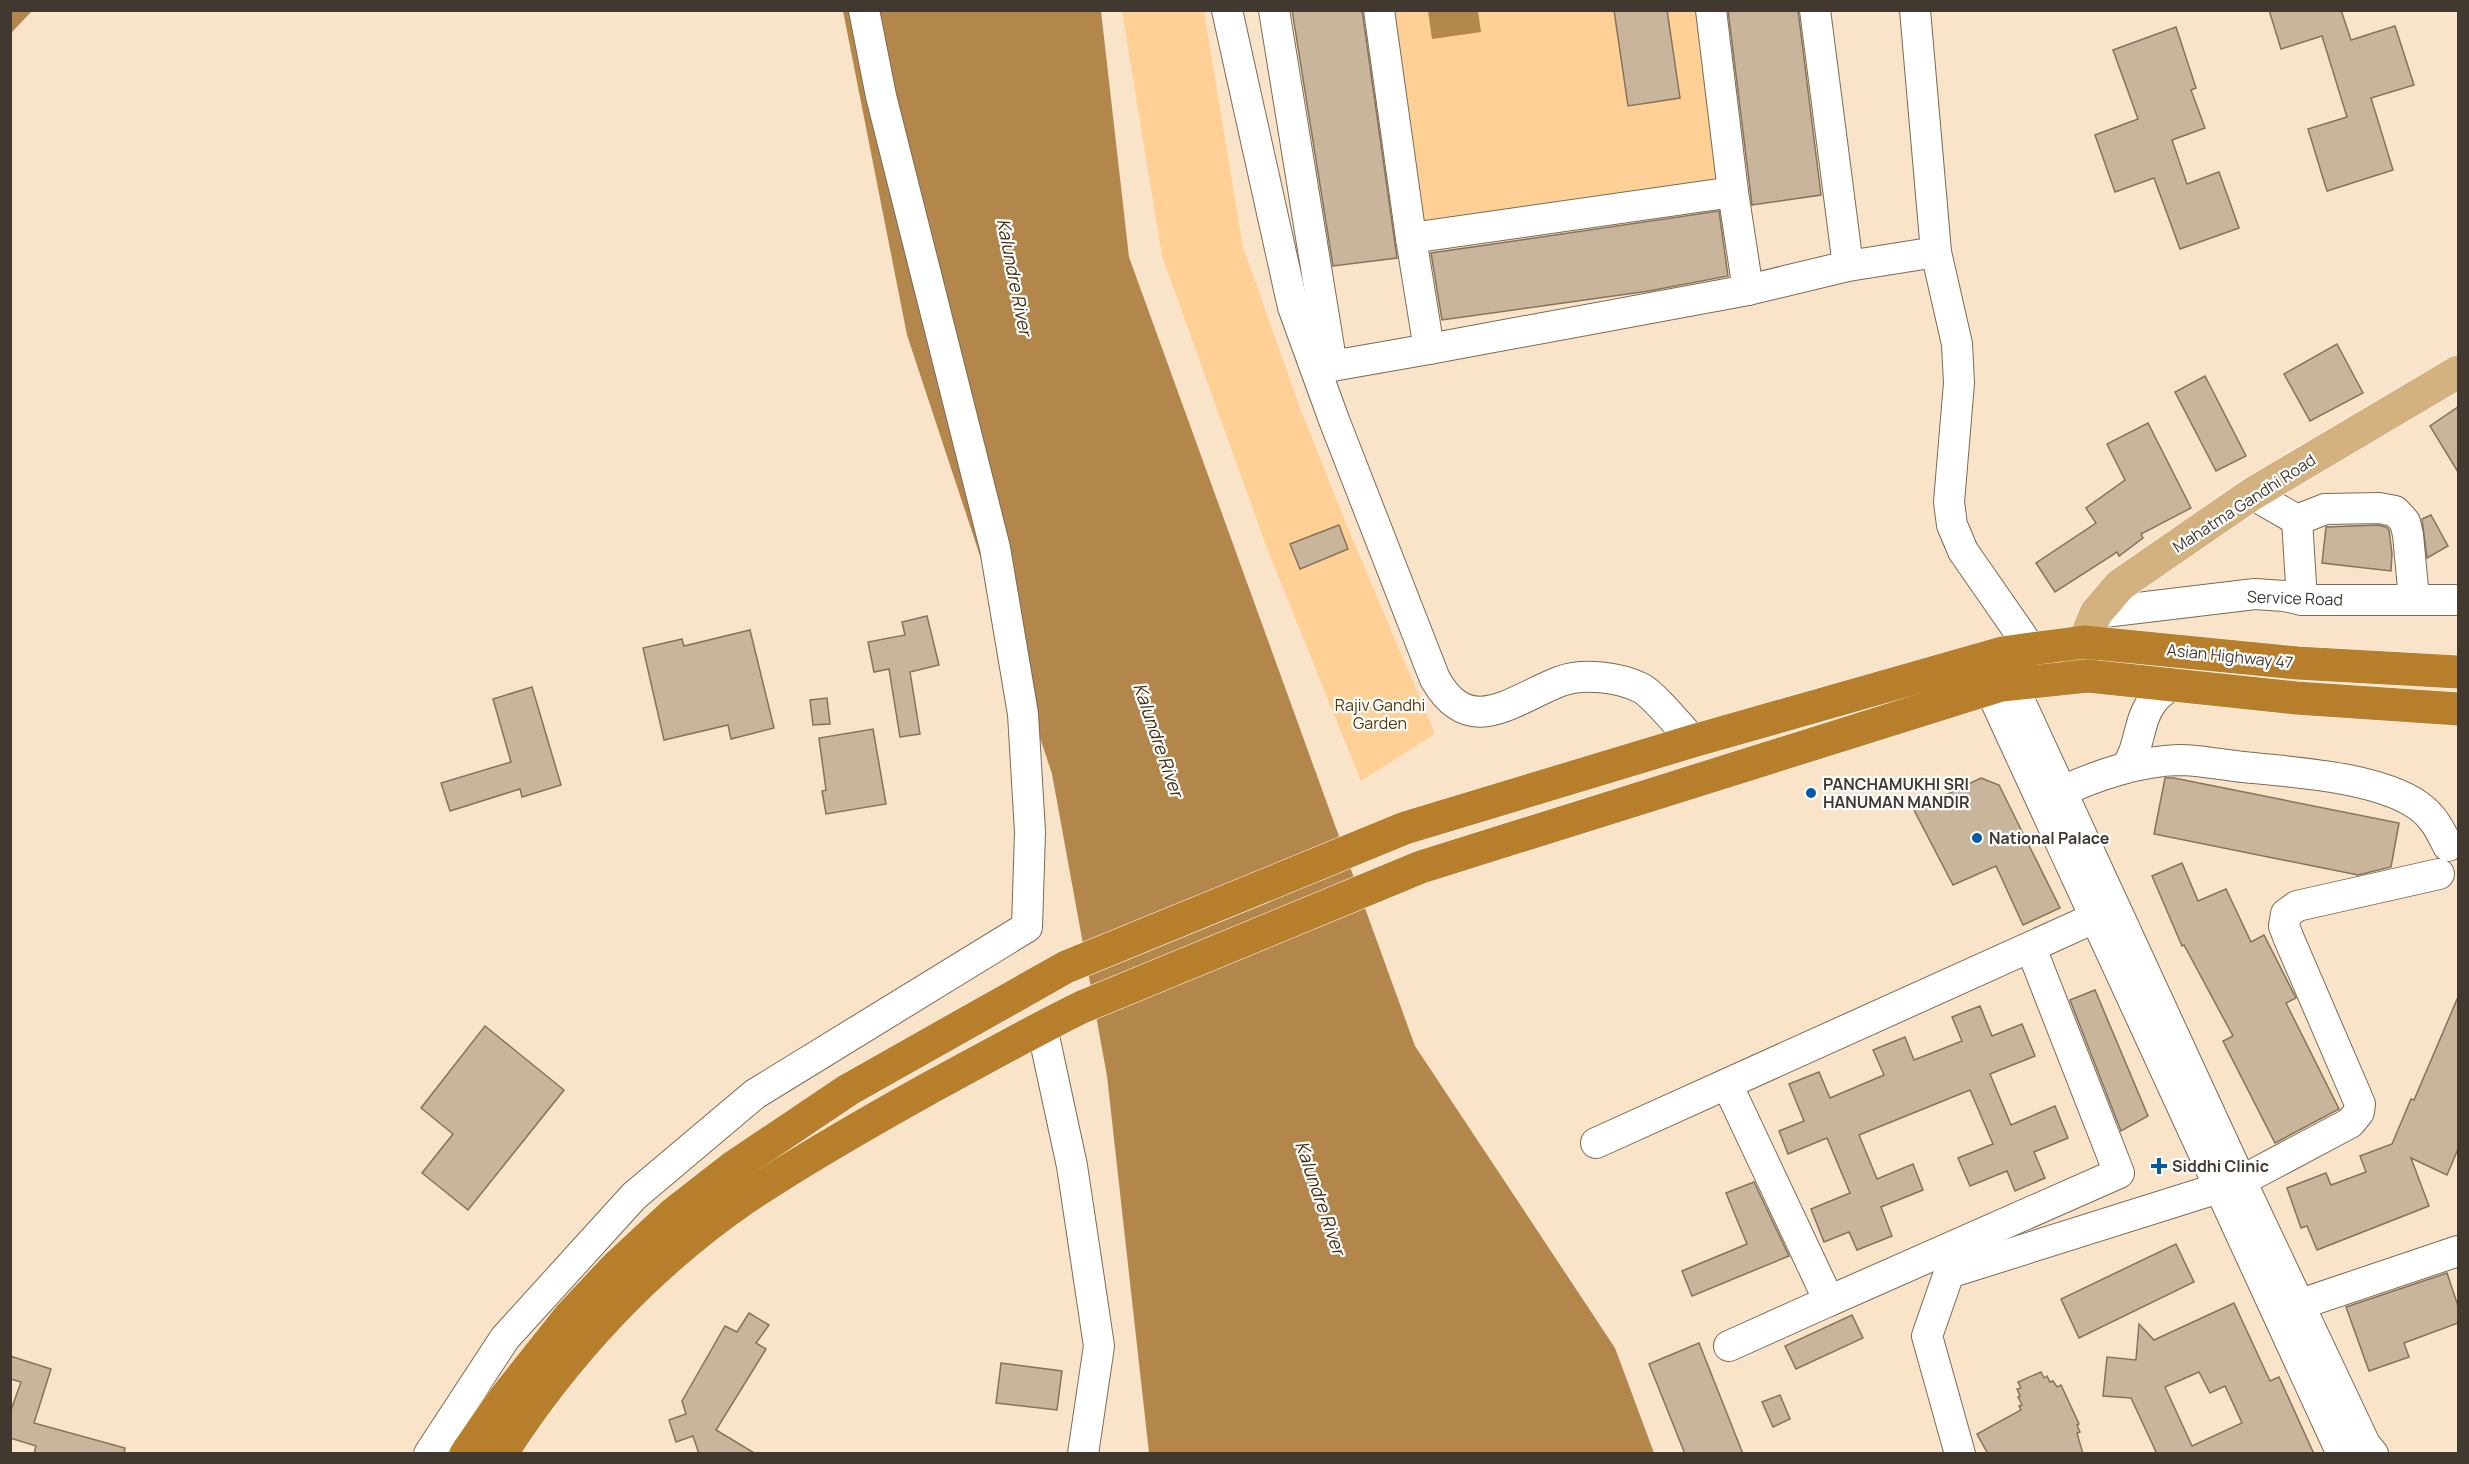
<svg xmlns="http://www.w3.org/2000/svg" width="2469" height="1464" font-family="Manrope,sans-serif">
  <rect width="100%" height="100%" fill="#f9e4ca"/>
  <g fill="#ffd095">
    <path d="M1122,11h82l39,236 56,158 48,121 88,208 -74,47 -93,-230 -106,-295z"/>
    <path d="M1389,11h309l24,170 -303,43z"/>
  </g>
  <g fill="#b3874b">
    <path d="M11,10l21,1 -21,22 -1,-22z"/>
    <path d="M843,11h258l28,246 286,789 200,302 39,105h-505l-42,-377 -55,-302 -145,-439z"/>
    <path d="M1428,11h50l3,21 -49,7z"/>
  </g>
  <g fill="#c9b49c" stroke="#85735b" stroke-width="1.5" fill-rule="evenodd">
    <path d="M1292,10h70l35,248 -64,8z"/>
    <path d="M1614,10h53l13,88 -52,8z"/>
    <path d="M1728,10h70l23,185 -69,10z"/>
    <path d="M2269,10h72l10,30 44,-14 19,59 -43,13 22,72 -66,21 -19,-62 39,-12 -25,-81 -41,13z"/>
    <path d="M2176,27l20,61 -5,2 14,38 -33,12 15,44 32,-12 20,56 -59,21 -26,-71 -39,14 -20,-57 43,-16 -25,-69z"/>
    <path d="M1719,211l9,65 -79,15 -207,29 -11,-67z"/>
    <path d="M2337,344l26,49 -53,28 -26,-47z"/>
    <path d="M2205,376l41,80 -30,15 -41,-79z"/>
    <path d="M2458,407v65l-28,-46z"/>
    <path d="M2148,423l43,85 -50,26 2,4 -24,18 -2,-4 -62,40 -19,-29 60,-40 -10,-15 39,-28 -18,-36z"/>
    <path d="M2431,515l17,31 -21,12 -5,-39z"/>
    <path d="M1339,525l9,24 -48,20 -10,-25z"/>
    <path d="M2378,525l8,2 3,3 3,24 -1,17 -69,-8 4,-36z"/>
    <path d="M927,616l12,49 -29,7 10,62 -20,3 -11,-68 -15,3 -6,-30 37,-7 -3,-13z"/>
    <path d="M750,630l24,98 -43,11 -3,-14 -64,15 -21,-92 39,-9 2,7z"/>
    <path d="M532,687l29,98 -39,12 -2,-8 -70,22 -9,-28 70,-21 -18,-63z"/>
    <path d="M827,698l3,26 -17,1 -3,-25z"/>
    <path d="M873,729l13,75 -60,10 -4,-23 4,-1 -7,-52z"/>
    <path d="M1981,778l18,7 61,123 -37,17 -27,-59 -43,19 -39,-75z"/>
    <path d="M2165,778h9l225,45 -8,44 -33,8 -204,-41z"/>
    <path d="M2182,863l16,38 28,-12 25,53 13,-7 32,63 -10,5 53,106 -64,34 -52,-102 10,-5 -49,-91 -2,1 -30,-70z"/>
    <path d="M2095,990l53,126 -27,15 -51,-131z"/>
    <path d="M2458,997v152l-11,26 -36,-17 18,48 -112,44 -10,-24 -6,2 -14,-40 39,-15 5,12 35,-13 -6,-16 32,-12 19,-45 3,1z"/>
    <path d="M1980,1006l12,30 30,-12 13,32 -45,18 21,51 44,-19 13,32 -34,14 11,26 -30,13 -8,-20 -37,15 -12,-28 35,-14 -23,-54 -111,45 18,44 36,-15 10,26 -42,17 11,29 -35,14 -8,-18 -25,10 -13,-33 39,-16 -23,-55 -39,16 -9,-23 25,-10 -15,-37 30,-12 11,26 54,-23 -11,-25 32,-13 9,23 48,-19 -10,-24z"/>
    <path d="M485,1026l79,64 -96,120 -46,-37 31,-39 -32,-26z"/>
    <path d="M1754,1182l35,74 -97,40 -10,-25 65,-27 -21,-51z"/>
    <path d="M2176,1244l18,38 -115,56 -18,-39z"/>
    <path d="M2447,1273l11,33v17l-54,20 5,14 -40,14 -23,-64z"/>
    <path d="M2234,1303l36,78 9,-4 35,77h-157l-26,-56 -28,-2 4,-39 29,3 3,-36 15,16zM2199,1372l11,21 15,-7 17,37 -50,23 -27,-59z"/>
    <path d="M749,1313l20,12 -13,18 10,6 -50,81 40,24h-57l-6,-18 -17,6 -7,-22 17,-6 -4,-13 43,-75 12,6z"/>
    <path d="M1852,1315l11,23 -67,31 -11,-23z"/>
    <path d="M1699,1343l44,111h-58l-36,-90z"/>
    <path d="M10,1356l41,13 -17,54 91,25 -1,6h-90l2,-8 -26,-8v-25l11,-31 -11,-3z"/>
    <path d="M1001,1363l61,8 -5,39 -61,-7z"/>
    <path d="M2041,1372l3,6 3,-2 3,6 3,-1 4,6 4,-2 18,39 -2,1 3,7 -3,1 6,21h-95l-11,-20 44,-24 -2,-4 3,-1 -4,-8 2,-1 -3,-7 4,-1 -3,-6z"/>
    <path d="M1780,1395l10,24 -17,8 -11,-25z"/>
  </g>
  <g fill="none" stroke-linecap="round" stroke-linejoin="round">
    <g stroke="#7c6a53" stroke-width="32">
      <g id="minor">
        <path d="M1227,10l66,297 41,113 101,259c35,62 78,20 126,2 23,-8 58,-4 80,7 12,6 41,41 52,53"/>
        <path d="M1274,10l58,356 97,-17 -18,-111 -32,-228"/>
        <path d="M1815,10l33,256 88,-14"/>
        <path d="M1915,10l21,242 21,92 2,39 -10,119 3,23 11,26 68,98"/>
        <path d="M1733,192l15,98 100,-24"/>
        <path d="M1411,238l322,-46 -22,-182"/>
        <path d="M1429,349l319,-59"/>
        <path d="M2252,494l45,26 28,-11 54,-1 16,3 10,11 3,13 6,64"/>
        <path d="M2297,520l5,80"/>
        <path d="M2096,613l159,-19 29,2 18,4h156"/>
        <path d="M2005,662l7,22 229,497 124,263 8,10"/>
        <path d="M1982,665l8,24 352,765"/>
        <path d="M2125,768c16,-19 12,-47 28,-67 4,-6 12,-11 18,-16"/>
        <path d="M2061,792c35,-17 79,-31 118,-32 21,0 43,5 64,7 50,5 135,10 176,39 15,11 21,24 29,40"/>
        <path d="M1042,1027l30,139 27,180 -16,108"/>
        <path d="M1727,1084l102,217 290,-128 -88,-225"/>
        <path d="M1596,1143l516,-233"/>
        <path d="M2280,1311l178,-60"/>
        <path d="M1729,1346l100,-45"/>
        <path d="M429,1454l76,-116 129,-142 121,-102 272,-167 3,-95 -7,-118 -28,-166 -114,-452 -17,-86"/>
        <path d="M1960,1454l-33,-118 22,-63 292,-92 109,-58 9,-11 1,-8 -71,-165 -5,-13 2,-12 11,-8 142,-32"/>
      </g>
    </g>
    <g stroke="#fff" stroke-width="34">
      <path id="major" d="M2077,677l7,-35 12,-29 24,-28 132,-91 206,-122"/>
    </g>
    <g stroke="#fff" stroke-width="34">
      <g id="highway">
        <path d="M466,1454l35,-51 69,-87 46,-49 57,-53 59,-46 116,-78 218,-123 339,-139 288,-87 309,-88 82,-11 213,21 161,9"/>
        <path d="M501,1454c64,-100 148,-190 246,-257 58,-39 118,-73 179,-107 52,-28 103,-57 156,-83l339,-140 580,-182 87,-9 208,22 162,11"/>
      </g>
    </g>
    <use href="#minor" stroke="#fff" stroke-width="30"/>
    <use href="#major" stroke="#d4b280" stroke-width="33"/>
    <use href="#highway" stroke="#b77f2c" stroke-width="33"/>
  </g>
  <g fill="#025ba9" stroke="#fff" stroke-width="2">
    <circle cx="1811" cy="793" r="6"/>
    <circle cx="1977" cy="838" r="6"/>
    <path d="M2156 1157h6v6h6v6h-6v6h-6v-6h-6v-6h6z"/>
  </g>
  <g text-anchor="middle" stroke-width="4.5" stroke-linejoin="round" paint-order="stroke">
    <g font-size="16" fill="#41392f" stroke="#fff">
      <text transform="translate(2244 503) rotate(-33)" y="6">Mahatma Gandhi Road</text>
      <text transform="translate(2295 598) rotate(2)" y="6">Service Road</text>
      <text transform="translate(2230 656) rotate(6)" y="6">Asian Highway 47</text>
    </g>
    <g font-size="16" fill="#543603" stroke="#fff">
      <text x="1380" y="711">Rajiv Gandhi<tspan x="1380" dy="18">Garden</tspan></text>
    </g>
    <g font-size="16" font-weight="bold" fill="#41392f" stroke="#fff" text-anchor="start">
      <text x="1823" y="790">PANCHAMUKHI SRI<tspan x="1823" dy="18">HANUMAN MANDIR</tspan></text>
      <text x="1989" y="844">National Palace</text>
      <text x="2172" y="1172">Siddhi Clinic</text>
    </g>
    <g font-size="18" font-style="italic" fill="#402c11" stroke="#fff">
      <text transform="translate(1014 277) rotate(79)" y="6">Kalundre River</text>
      <text transform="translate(1158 740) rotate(71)" y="6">Kalundre River</text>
      <text transform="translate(1320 1198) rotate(71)" y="6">Kalundre River</text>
    </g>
  </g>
  <rect width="2469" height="1464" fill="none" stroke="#41392f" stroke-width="24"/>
</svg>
